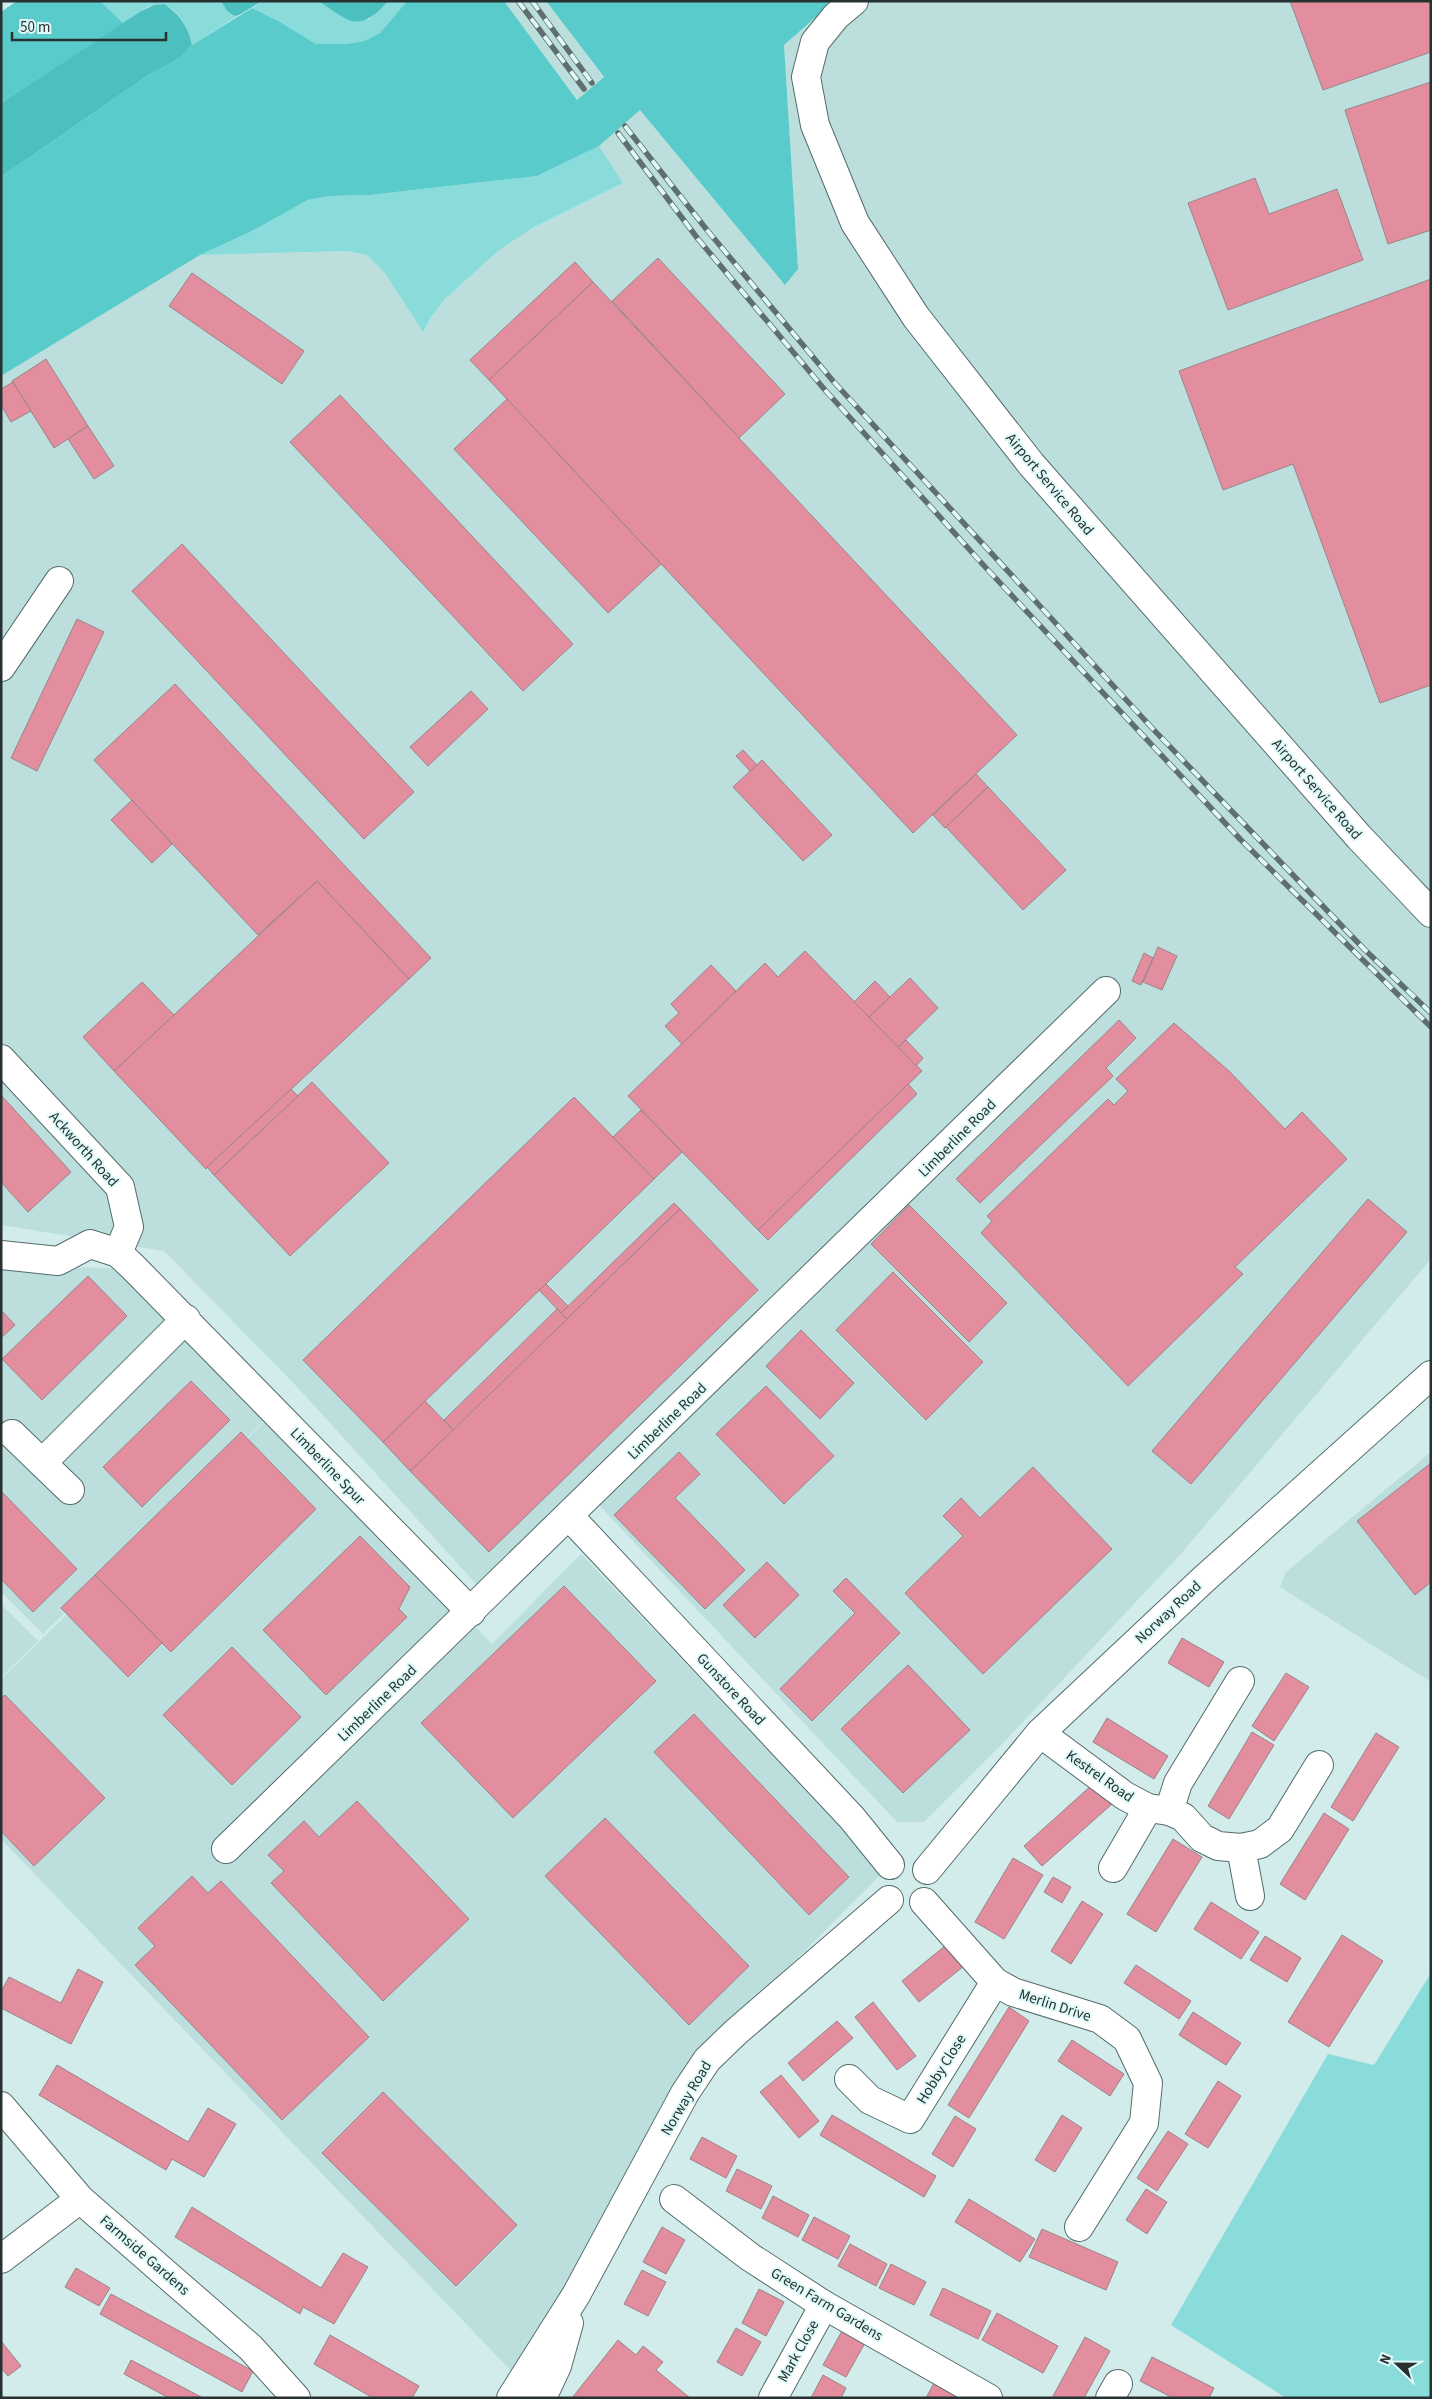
<svg xmlns="http://www.w3.org/2000/svg" width="1432" height="2399" font-family="'Source Sans 3',sans-serif">
  <rect width="100%" height="100%" fill="#d1eceb"/>
  <g fill="#bcdfde">
    <path d="M504,1h42l58,77 -27,22z"/>
    <path d="M834,1h597v1258l-251,296 -175,186 -81,81h-27l-318,-338 -102,101 -177,-195 -136,-139 -163,-26v-849l199,-121 147,-4 20,4 18,18 38,58 8,-14 14,-18 53,-48 36,-24 89,-44 -24,-37 41,-36 145,175 13,-16 -14,-224z"/>
    <path d="M1,1266l117,2 153,146 -228,220 -42,-42z"/>
    <path d="M271,1415l221,229 89,-90 303,317 -202,204 -165,302 -516,-538v-160z"/>
    <path d="M1431,1452v230l-151,-95 6,-15z"/>
    <path d="M1,1604l37,37 -37,36z"/>
  </g>
  <g fill="#8adcdb">
    <path d="M100,1h121l6,10 6,5 6,-1 -47,30c-4,-17 -16,-45 -39,-40 -11,3 -20,12 -30,18z"/>
    <path d="M262,1h56l8,5 42,14 20,-19h19l-27,32 -16,8 -18,3h-30l-36,-22 -28,-14z"/>
    <path d="M599,146l24,37 -89,44 -36,24 -53,48 -14,18 -8,15 -38,-59 -18,-18 -20,-4 -147,4 52,-24 56,-31 21,-4 41,-1 167,-19z"/>
    <path d="M1431,1973v425h-145l-115,-73 157,-271 46,11z"/>
  </g>
  <g fill="#59cbca">
    <path d="M17,1h83l23,22 -122,80v-91z"/>
    <path d="M407,1h97l73,99 27,-23 -58,-76h288l-50,44 14,224 -13,16 -145,-175 -41,36 -62,30 -167,19 -41,1 -21,4 -56,31 -52,24 -199,121v-199l146,-101 33,-18 12,-13 60,-37 28,14 36,22h30l18,-3 16,-8z"/>
  </g>
  <g fill="#4cc0bf">
    <path d="M221,1h41l-23,14 -5,1 -7,-5z"/>
    <path d="M318,1h70c-30,34 -38,20 -70,0z"/>
    <path d="M164,4c16,10 24,23 28,41l-12,13 -33,18 -146,101v-74l140,-92 13,-6z"/>
  </g>
  <g fill="#e28e9f" stroke="#9a8487">
    <path d="M1290,1h141v51l-108,38z"/>
    <path d="M1431,82v148l-43,14 -43,-134z"/>
    <path d="M1255,178l14,36 68,-25 26,71 -135,50 -40,-107z"/>
    <path d="M658,258l127,136 -46,44 -127,-137z"/>
    <path d="M575,262l18,20 -104,98 -19,-20z"/>
    <path d="M192,273l112,78 -22,33 -113,-78z"/>
    <path d="M1431,279v406l-51,18 -87,-239 -70,26 -44,-119z"/>
    <path d="M593,282l424,453 -104,98 -424,-453z"/>
    <path d="M46,359l42,67 -34,22 -42,-67z"/>
    <path d="M13,382l18,29 -20,11 -10,-17v-16z"/>
    <path d="M340,395l233,249 -50,47 -233,-249z"/>
    <path d="M507,399l154,165 -53,49 -154,-164z"/>
    <path d="M88,426l26,40 -20,13 -26,-40z"/>
    <path d="M182,544l232,248 -50,47 -232,-248z"/>
    <path d="M77,619l27,13 -67,139 -26,-13z"/>
    <path d="M175,684l256,274 -22,21 -92,-98 -59,54 -164,-175z"/>
    <path d="M471,691l17,18 -60,57 -18,-19z"/>
    <path d="M743,750l14,15 -7,6 -14,-15z"/>
    <path d="M762,760l70,75 -29,26 -70,-74z"/>
    <path d="M976,774l12,13 -43,41 -12,-13z"/>
    <path d="M988,787l78,83 -43,40 -77,-83z"/>
    <path d="M132,800l40,44 -20,19 -41,-43z"/>
    <path d="M317,881l92,98 -203,190 -92,-98z"/>
    <path d="M1158,947l19,9 -15,34 -19,-8z"/>
    <path d="M805,951l117,120 -164,159 -130,-134 137,-133 13,14z"/>
    <path d="M1144,953l9,5 -12,27 -9,-4z"/>
    <path d="M711,965l25,26 -54,53 -17,-18 14,-13 -8,-9z"/>
    <path d="M910,978l28,30 -40,39 -29,-30z"/>
    <path d="M875,981l15,16 -21,20 -15,-15z"/>
    <path d="M142,982l32,33 -60,56 -31,-34z"/>
    <path d="M1119,1020l17,18 -30,30 7,8 -133,127 -24,-24z"/>
    <path d="M1174,1023l55,48 56,58 17,-17 45,47 -112,108 8,7 -115,112 -147,-153 11,-12 -5,-5 121,-117 6,6 14,-14 -12,-12z"/>
    <path d="M906,1040l17,18 -7,8 -18,-19z"/>
    <path d="M312,1082l77,81 -99,93 -76,-81z"/>
    <path d="M908,1084l9,10 -149,146 -10,-10z"/>
    <path d="M291,1089l7,7 -84,79 -7,-8z"/>
    <path d="M1,1095l70,77 -43,40 -27,-30z"/>
    <path d="M574,1097l80,82 -271,263 -80,-82z"/>
    <path d="M641,1110l41,42 -28,27 -41,-42z"/>
    <path d="M1368,1199l39,33 -216,252 -39,-33z"/>
    <path d="M674,1203l6,6 -113,110 -6,-6z"/>
    <path d="M909,1205l98,98 -38,39 -98,-98z"/>
    <path d="M680,1209l78,81 -269,262 -79,-81z"/>
    <path d="M893,1272l90,90 -57,58 -90,-90z"/>
    <path d="M88,1276l39,40 -85,84 -40,-41z"/>
    <path d="M546,1284l22,22 -7,7 -22,-23z"/>
    <path d="M557,1309l10,10 -114,111 -9,-10z"/>
    <path d="M1,1310l14,15 -14,13z"/>
    <path d="M801,1330l53,53 -34,36 -54,-53z"/>
    <path d="M191,1381l39,39 -88,87 -39,-40z"/>
    <path d="M766,1386l68,70 -50,48 -68,-70z"/>
    <path d="M425,1401l28,29 -43,41 -27,-29z"/>
    <path d="M241,1432l75,77 -145,143 -76,-77z"/>
    <path d="M679,1452l21,22 -25,24 70,72 -40,39 -91,-94z"/>
    <path d="M1431,1463v119l-16,13 -58,-74z"/>
    <path d="M1033,1467l79,82 -129,125 -78,-81 58,-57 -20,-20 18,-18 19,20z"/>
    <path d="M1,1491l76,78 -44,43 -32,-33z"/>
    <path d="M360,1536l50,51 -11,22 8,8 -81,78 -63,-65z"/>
    <path d="M767,1562l32,33 -44,43 -32,-33z"/>
    <path d="M95,1575l67,68 -34,34 -67,-69z"/>
    <path d="M846,1578l54,55 -88,88 -32,-32 75,-76 -22,-22z"/>
    <path d="M564,1586l92,95 -143,137 -92,-95z"/>
    <path d="M1182,1638l42,24 -15,25 -41,-24z"/>
    <path d="M232,1647l69,70 -69,68 -69,-70z"/>
    <path d="M908,1665l62,65 -67,63 -62,-64z"/>
    <path d="M1286,1673l23,14 -35,54 -22,-15z"/>
    <path d="M5,1695l100,103 -71,68 -33,-35v-133z"/>
    <path d="M694,1714l155,163 -40,38 -155,-163z"/>
    <path d="M1107,1718l61,38 -14,23 -61,-37z"/>
    <path d="M1252,1732l22,13 -45,74 -21,-13z"/>
    <path d="M1376,1733l23,14 -46,74 -22,-14z"/>
    <path d="M1093,1784l19,20 -70,62 -18,-20z"/>
    <path d="M357,1801l112,118 -86,82 -112,-118 13,-12 -16,-16 36,-34 15,16z"/>
    <path d="M1324,1813l25,16 -44,71 -25,-16z"/>
    <path d="M605,1818l144,148 -60,59 -144,-149z"/>
    <path d="M1173,1839l29,18 -46,75 -29,-18z"/>
    <path d="M1013,1858l30,17 -39,64 -29,-17z"/>
    <path d="M192,1876l16,17 13,-12 148,156 -87,83 -147,-155 20,-19 -17,-18z"/>
    <path d="M1053,1877l18,10 -9,16 -18,-11z"/>
    <path d="M1082,1901l21,13 -32,50 -20,-13z"/>
    <path d="M1211,1902l48,30 -18,27 -47,-30z"/>
    <path d="M1342,1935l41,26 -54,86 -41,-25z"/>
    <path d="M1265,1936l36,22 -14,24 -37,-22z"/>
    <path d="M946,1945l18,21 -45,36 -17,-21z"/>
    <path d="M1136,1965l55,36 -12,18 -55,-36z"/>
    <path d="M78,1969l25,13 -32,62 -70,-36v-16l8,-15 52,26z"/>
    <path d="M873,2002l43,54 -19,14 -42,-53z"/>
    <path d="M1009,2007l20,14 -60,97 -21,-13z"/>
    <path d="M1193,2012l48,31 -15,22 -47,-30z"/>
    <path d="M837,2021l16,17 -50,43 -15,-18z"/>
    <path d="M1072,2040l52,34 -14,22 -52,-35z"/>
    <path d="M57,2065l131,77 20,-34 28,16 -32,53 -32,-18 -6,11 -127,-75z"/>
    <path d="M781,2075l38,46 -20,17 -39,-46z"/>
    <path d="M1218,2081l23,15 -33,52 -23,-14z"/>
    <path d="M383,2092l134,133 -61,61 -134,-133z"/>
    <path d="M832,2115l104,61 -12,21 -104,-62z"/>
    <path d="M1062,2115l20,13 -27,44 -20,-12z"/>
    <path d="M955,2116l21,13 -23,38 -21,-13z"/>
    <path d="M1168,2131l20,13 -31,47 -20,-13z"/>
    <path d="M702,2137l35,19 -11,22 -36,-19z"/>
    <path d="M737,2169l35,17 -11,23 -35,-18z"/>
    <path d="M1146,2189l21,13 -20,32 -21,-14z"/>
    <path d="M773,2196l36,19 -11,22 -36,-19z"/>
    <path d="M969,2199l66,40 -15,23 -65,-40z"/>
    <path d="M192,2207l129,81 22,-35 25,14 -34,57 -31,-17 -3,7 -125,-77z"/>
    <path d="M814,2217l36,19 -12,23 -36,-19z"/>
    <path d="M662,2227l23,13 -19,34 -23,-12z"/>
    <path d="M1042,2229l76,33 -12,28 -77,-33z"/>
    <path d="M850,2244l37,20 -11,22 -38,-20z"/>
    <path d="M891,2264l35,18 -12,23 -35,-17z"/>
    <path d="M76,2268l34,20 -11,18 -34,-19z"/>
    <path d="M642,2270l24,12 -18,34 -24,-12z"/>
    <path d="M943,2288l48,23 -13,28 -48,-24z"/>
    <path d="M759,2289l25,13 -18,34 -24,-13z"/>
    <path d="M111,2294l142,77 -11,21 -142,-78z"/>
    <path d="M997,2313l61,33 -15,27 -61,-33z"/>
    <path d="M736,2328l25,14 -19,34 -25,-14z"/>
    <path d="M842,2331l23,12 -19,34 -23,-12z"/>
    <path d="M330,2335l89,51 -7,12h-39l-59,-34z"/>
    <path d="M1085,2337l25,14 -26,47h-32z"/>
    <path d="M618,2340l18,15 7,-9 20,16 -7,8 34,28h-118z"/>
    <path d="M1,2341l20,25 -13,10 -7,-8z"/>
    <path d="M1152,2357l62,31 -5,10h-36l-33,-17z"/>
    <path d="M131,2360l72,38h-34l-45,-24z"/>
    <path d="M823,2375l23,13 -5,10h-30z"/>
    <path d="M934,2383l25,12 -2,3h-31z"/>
  </g>
  <g fill="none" stroke-linecap="round" stroke-linejoin="round">
    <g stroke="#546c6b" stroke-width="30">
      <g id="minor">
        <path d="M854,1l-18,15 -21,26 -9,35 9,48 40,98 61,94 115,147 328,373 72,76"/>
        <path d="M1,667l58,-86"/>
        <path d="M1,1059l119,128 9,40 -11,26"/>
        <path d="M1,1255l57,6 32,-17 28,9 15,14 338,345"/>
        <path d="M12,1434l58,56"/>
        <path d="M42,1463l144,-144"/>
        <path d="M569,1516l283,302 38,47"/>
        <path d="M1040,1733l85,63 23,12 21,3 14,6 19,21 16,8 23,2 19,-4 20,-15 39,-64"/>
        <path d="M1169,1811l9,-28 62,-102"/>
        <path d="M1241,1848l9,48"/>
        <path d="M226,1849l880,-858"/>
        <path d="M1113,1868l35,-60"/>
        <path d="M927,1870l113,-137 164,-154 227,-204"/>
        <path d="M924,1902l71,80 18,10 87,27 27,20 21,44 -4,40 -65,104"/>
        <path d="M849,2079l21,21 40,19 85,-137"/>
        <path d="M1,2106l79,93 171,149 45,50"/>
        <path d="M674,2199l76,58 74,48 164,93"/>
        <path d="M1,2259l79,-60"/>
        <path d="M511,2398l65,-103 109,-202 22,-33 29,-28 153,-132"/>
        <path d="M542,2398l15,-32 12,-43"/>
        <path d="M773,2398l51,-93"/>
        <path d="M1110,2398l8,-14"/>
      </g>
    </g>
    <use href="#minor" stroke="#fff" stroke-width="28"/>
    <g stroke="#5f6f6e" stroke-width="5.5">
      <g id="rail">
        <path d="M518,1l66,88"/>
        <path d="M532,1l60,82"/>
        <path d="M625,126l82,104 126,151 320,348 211,220 67,64"/>
        <path d="M618,133l80,106 127,151 162,179 253,270 191,188"/>
      </g>
    </g>
    <use href="#rail" stroke="#def9f8" stroke-width="4" stroke-dasharray="11" stroke-linecap="butt"/>
  </g>
  <g text-anchor="middle" stroke-width="4" stroke-linejoin="round" paint-order="stroke">
    <g font-size="15" fill="#273131" stroke="#def9f8">
      <text transform="translate(1050 484) rotate(50)" y="5">Airport Service Road</text>
      <text transform="translate(1317 789) rotate(49)" y="5">Airport Service Road</text>
      <text transform="translate(957 1138) rotate(-45)" y="5">Limberline Road</text>
      <text transform="translate(84 1149) rotate(48)" y="5">Ackworth Road</text>
      <text transform="translate(667 1421) rotate(-44)" y="5">Limberline Road</text>
      <text transform="translate(328 1466) rotate(46)" y="5">Limberline Spur</text>
      <text transform="translate(1168 1612) rotate(-43)" y="5">Norway Road</text>
      <text transform="translate(731 1689) rotate(47)" y="5">Gunstore Road</text>
      <text transform="translate(377 1703) rotate(-44)" y="5">Limberline Road</text>
      <text transform="translate(1100 1776) rotate(35)" y="5">Kestrel Road</text>
      <text transform="translate(1055 2005) rotate(18)" y="5">Merlin Drive</text>
      <text transform="translate(941 2069) rotate(-58)" y="5">Hobby Close</text>
      <text transform="translate(686 2098) rotate(-59)" y="5">Norway Road</text>
      <text transform="translate(145 2255) rotate(41)" y="5">Farmside Gardens</text>
      <text transform="translate(827 2304) rotate(31)" y="5">Green Farm Gardens</text>
      <text transform="translate(798 2351) rotate(-61)" y="5">Mark Close</text>
    </g>
  </g>
  <rect width="1432" height="2399" fill="none" stroke="#273131" stroke-width="5"/>
  <g transform="translate(1397 2364) rotate(292)" stroke="#def9f8" stroke-width="4" paint-order="stroke">
  <path d="M0-4L9 19L0 12L-9 19Z" fill="#273131"/>
  <text y="-8" font-size="14" font-weight="bold" text-anchor="middle" fill="#273131">N</text>
  </g>
  <path d="M12 32v8h154v-8" fill="none" stroke="#273131" stroke-width="2.5"/>
  <text x="20" y="32" font-size="15" fill="#273131" stroke="#def9f8" stroke-width="4" paint-order="stroke">50 m</text>
</svg>
